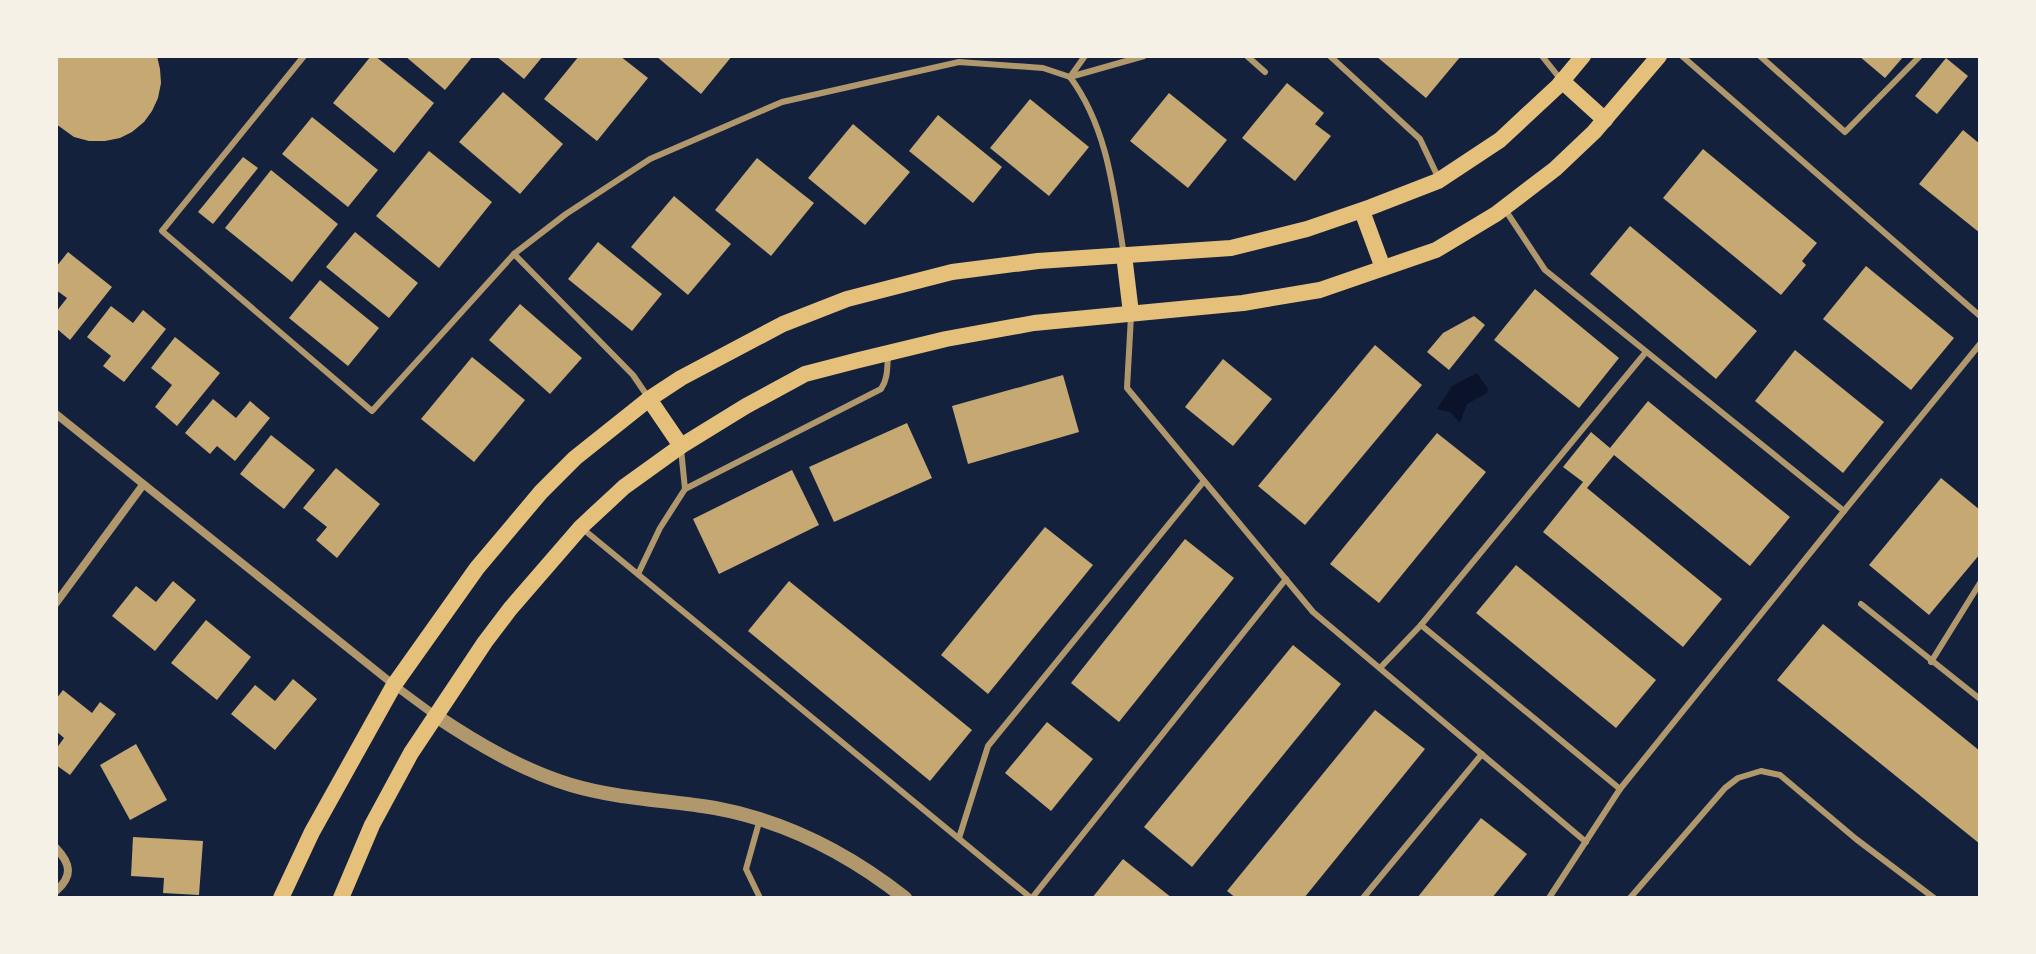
<svg xmlns="http://www.w3.org/2000/svg" width="2036" height="954" font-family="'Exo 2',sans-serif">
  <rect width="100%" height="100%" fill="#14213d"/>
  <path fill="#0b132b" d="M1477,373l11,16 -1,4 -20,11 -7,19 -10,-11 -13,-3 15,-23z"/>
  <g fill="#c6a872">
    <path d="M56,56h101l3,13 1,14 -3,15 -6,13 -8,11 -12,10 -12,6 -15,3h-16l-15,-4 -18,-13z"/>
    <path d="M371,56h4l59,47 -40,50 -61,-50z"/>
    <path d="M405,56h68l-28,34z"/>
    <path d="M496,56h47l-19,23z"/>
    <path d="M579,56h41l28,22 -51,63 -53,-42z"/>
    <path d="M656,56h76l-31,38z"/>
    <path d="M1376,56h85l-35,42z"/>
    <path d="M1859,56h45l-19,22z"/>
    <path d="M1946,58l22,18 -31,38 -22,-18z"/>
    <path d="M1287,83l37,30 -9,11 16,12 -36,45 -53,-43z"/>
    <path d="M503,92l60,52 -43,50 -61,-52z"/>
    <path d="M1169,93l58,47 -39,48 -58,-47z"/>
    <path d="M1030,99l59,48 -40,49 -59,-48z"/>
    <path d="M938,115l64,52 -29,36 -64,-52z"/>
    <path d="M312,117l66,53 -30,37 -66,-53z"/>
    <path d="M853,124l57,48 -45,53 -57,-47z"/>
    <path d="M1963,130l17,14v89l-61,-49z"/>
    <path d="M1703,149l114,94 -15,18 4,4 -25,30 -118,-97z"/>
    <path d="M429,151l63,51 -53,66 -63,-52z"/>
    <path d="M243,157l15,11 -45,56 -15,-12z"/>
    <path d="M757,158l57,45 -43,53 -56,-46z"/>
    <path d="M271,170l67,54 -46,58 -67,-54z"/>
    <path d="M674,196l57,48 -43,51 -57,-48z"/>
    <path d="M1630,226l127,105 -41,48 -126,-105z"/>
    <path d="M355,232l63,51 -29,35 -63,-51z"/>
    <path d="M598,242l64,52 -30,37 -64,-52z"/>
    <path d="M68,252l44,35 -42,53 -14,-12v-16l11,-14 -11,-8v-23z"/>
    <path d="M1866,266l88,72 -43,52 -88,-71z"/>
    <path d="M320,280l59,48 -31,38 -59,-48z"/>
    <path d="M1535,289l84,69 -40,50 -85,-68z"/>
    <path d="M520,304l62,54 -32,36 -61,-54z"/>
    <path d="M111,306l22,17 10,-13 23,19 -42,53 -21,-16 8,-10 -24,-19z"/>
    <path d="M1474,316l11,9 -36,45 -22,-18 16,-19z"/>
    <path d="M175,337l45,36 -43,53 -22,-19 17,-22 -21,-17z"/>
    <path d="M1375,345l47,40 -117,140 -47,-39z"/>
    <path d="M1795,350l89,72 -41,51 -88,-72z"/>
    <path d="M472,357l53,43 -51,62 -53,-43z"/>
    <path d="M1223,359l49,40 -39,47 -48,-39z"/>
    <path d="M1063,375l16,57 -111,32 -16,-58z"/>
    <path d="M213,399l23,19 14,-17 20,17 -35,43 -18,-15 -7,8 -25,-21z"/>
    <path d="M1648,401l142,116 -40,49 -136,-111 -27,33 135,111 -39,48 -140,-115 40,-50 -20,-15 28,-35 19,16z"/>
    <path d="M907,423l25,55 -98,44 -25,-55z"/>
    <path d="M1437,433l49,39 -107,131 -49,-39z"/>
    <path d="M271,435l44,35 -31,39 -44,-35z"/>
    <path d="M336,468l44,36 -43,54 -21,-18 11,-13 -24,-19z"/>
    <path d="M792,470l27,55 -100,49 -26,-55z"/>
    <path d="M1941,478l39,32v44l-51,61 -60,-50z"/>
    <path d="M1045,527l48,38 -105,129 -47,-39z"/>
    <path d="M1185,539l49,39 -115,144 -48,-39z"/>
    <path d="M1516,565l140,115 -40,48 -140,-115z"/>
    <path d="M173,581l23,19 -41,51 -43,-35 24,-30 20,16z"/>
    <path d="M789,581l183,149 -42,51 -182,-150z"/>
    <path d="M206,620l45,37 -34,43 -46,-37z"/>
    <path d="M1823,624l157,127v93l-203,-164z"/>
    <path d="M1293,645l48,39 -149,183 -48,-40z"/>
    <path d="M293,679l24,20 -42,51 -44,-36 24,-29 20,16z"/>
    <path d="M63,690l29,23 8,-11 16,12 -46,61 -14,-10v-16l8,-11 -8,-7v-32z"/>
    <path d="M1375,710l50,39 -121,149h-68l-9,-7z"/>
    <path d="M1047,722l46,37 -42,52 -46,-38z"/>
    <path d="M136,744l31,56 -37,20 -30,-55z"/>
    <path d="M1481,818l46,36 -35,44h-75z"/>
    <path d="M133,837l70,4 -4,54 -36,-2 1,-15 -33,-2z"/>
    <path d="M1123,859l49,39h-80z"/>
  </g>
  <g fill="none" stroke-linecap="round" stroke-linejoin="round">
    <g stroke="#b1986c" stroke-width="6">
      <path d="M304,56l-142,175 210,180 142,-157 52,-40 84,-55 132,-57 177,-40 84,6 27,9 74,-21"/>
      <path d="M1247,56l18,16"/>
      <path d="M1330,56l90,83 18,38"/>
      <path d="M1542,56l20,25"/>
      <path d="M1682,56l298,260"/>
      <path d="M1760,56l85,76 75,-76"/>
      <path d="M1070,77c38,51 44,117 54,178"/>
      <path d="M1070,77l15,-21"/>
      <path d="M1504,208l41,62 299,241 -224,278 -71,109"/>
      <path d="M514,254l119,121 15,22"/>
      <path d="M1131,316l-4,72 186,224 273,230"/>
      <path d="M681,449l4,40"/>
      <path d="M1844,511l136,-167"/>
      <path d="M583,529l448,369"/>
      <path d="M638,574l22,-46 25,-39 196,-100c7,-10 6,-21 7,-33"/>
      <path d="M1861,604l119,95"/>
      <path d="M1931,662l49,-79"/>
      <path d="M1380,668l41,-43"/>
      <path d="M1620,789l-199,-164 225,-273"/>
      <path d="M959,838l29,-92 216,-265"/>
      <path d="M760,898l-14,-29 14,-50"/>
      <path d="M1032,898l254,-319"/>
      <path d="M1363,898l119,-144"/>
      <path d="M1630,898l95,-110 13,-10 23,-7 19,4 76,64 78,59"/>
    </g>
    <g stroke="#b1986c" stroke-width="8">
      <path d="M56,414l338,271 42,31"/>
      <path d="M56,603l87,-118"/>
      <path d="M56,848c15,16 17,28 0,43"/>
    </g>
    <path stroke="#b1986c" stroke-width="14" d="M436,716c42,28 86,54 135,69 47,14 96,15 144,23 71,13 133,45 190,90"/>
    <g stroke="#e5c07b" stroke-width="16">
      <path d="M1562,81l43,39"/>
      <path d="M1362,211l21,57"/>
      <path d="M1124,255l7,58"/>
      <path d="M649,399l32,47"/>
      <path d="M281,898l31,-66 82,-147 83,-117 64,-76 34,-34 74,-59 32,-21 102,-54 64,-25 105,-27 86,-11 193,-13 76,-19 64,-22 67,-26 62,-41 58,-54 25,-30"/>
      <path d="M341,898l31,-73 39,-72 74,-111 25,-33 71,-82 43,-40 57,-41 65,-40 59,-32 54,-14 87,-21 88,-16 209,-20 77,-13 116,-40 60,-36 59,-45 39,-37 65,-76"/>
    </g>
  </g>
  <rect width="2036" height="954" fill="none" stroke="#f6f1e7" stroke-width="116"/>
</svg>
